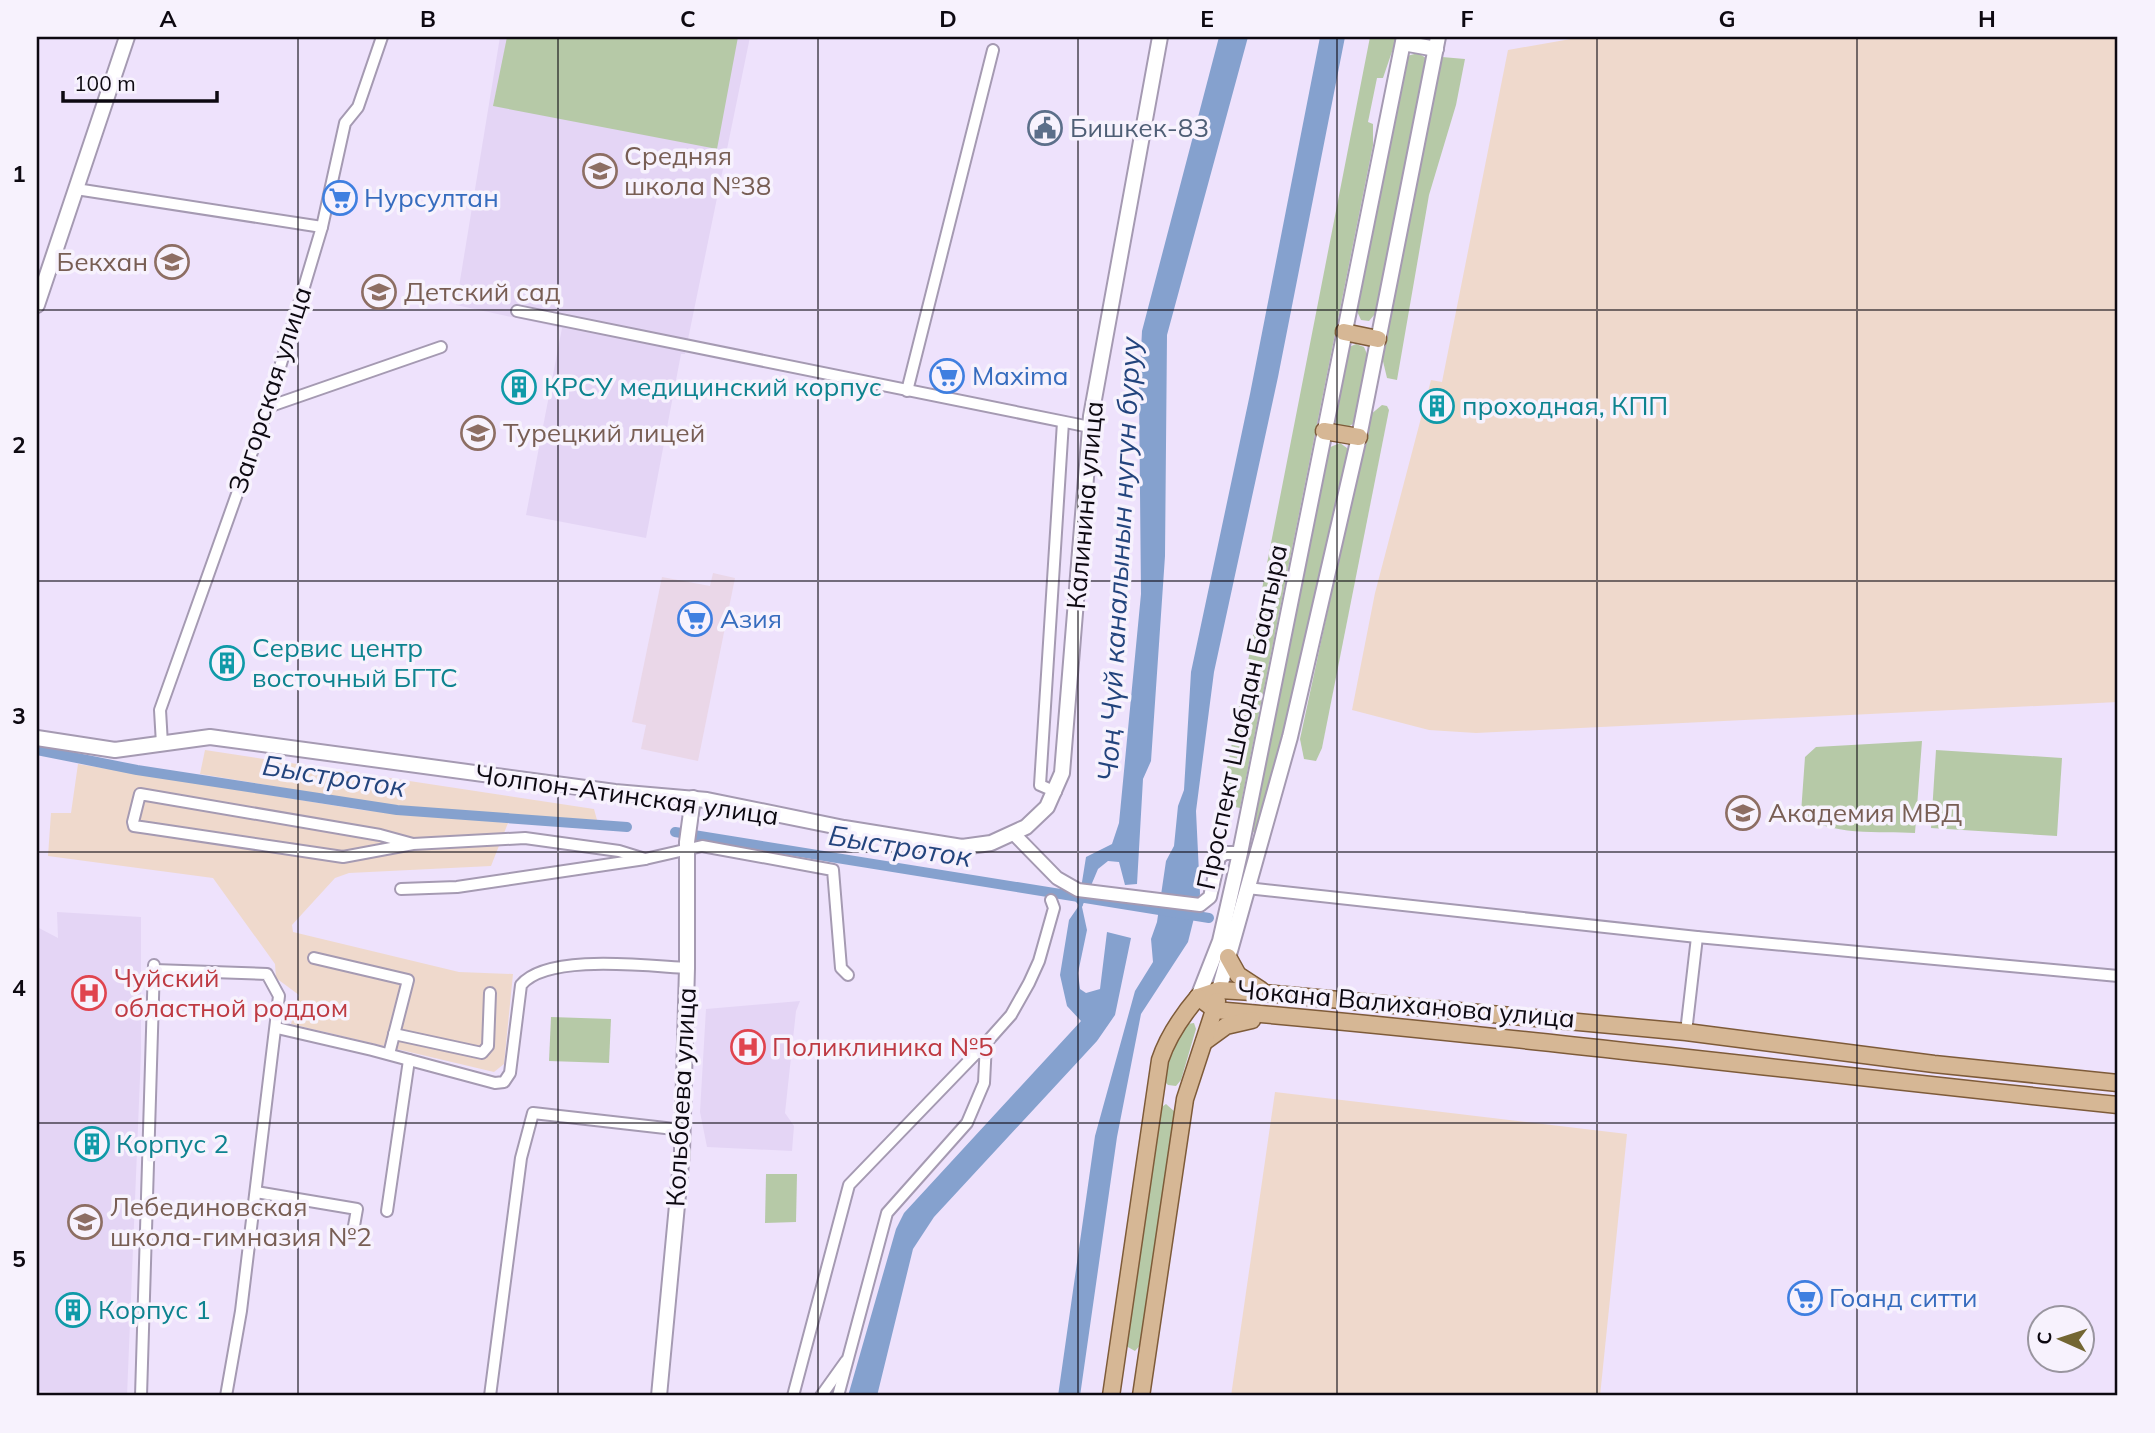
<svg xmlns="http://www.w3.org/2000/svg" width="2155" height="1433" font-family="Mulish,sans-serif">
  <rect width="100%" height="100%" fill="#eee2fc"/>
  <path fill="#ead7e8" d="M713,573l22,5 -37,183 -57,-12 5,-24 -14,-3 30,-145 48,9z"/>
  <g fill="#efd9cc">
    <path d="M1582,37h536v665l-642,31 -47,-3 -77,-20 23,-117 56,-213 11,2 66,-332z"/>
    <path d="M205,750l389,59 3,11 -192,-12 -205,-34z"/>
    <path d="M78,764l284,46 146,13 -17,43 -142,7 -14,5 -43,47 1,7 166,40 54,2 -9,90 -10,8 -203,-48 8,-29 -23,-17 -1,-14 -62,-86 -165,-22 3,-43h20z"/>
    <path d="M1275,1092l352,42 -27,262h-369z"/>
  </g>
  <g fill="#e4d5f5">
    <path d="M500,37h250l-65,317h-4l-35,184 -120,-23 36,-187 -106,-23z"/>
    <path d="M160,248l26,3 -2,24 -26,-2z"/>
    <path d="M57,912l84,5v136l-14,343 -90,-5v-464l21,11z"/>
    <path d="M800,1001l-4,10 -11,102 9,13 -2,25 -85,-4 -7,-35 6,-103z"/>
  </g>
  <g fill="#b6c9a7">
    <path d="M507,37h231l-21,112 -224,-43z"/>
    <path d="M1370,37h27l-14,41h-6l-9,44 5,2v21l-133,663 -20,-4z"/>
    <path d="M1418,53l8,5 -51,256 -6,7 -8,-1 -5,-11 51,-253z"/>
    <path d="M1442,57l23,2 -9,46 -27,90 -32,185 -10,-2 -5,-21z"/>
    <path d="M1356,344l8,3 3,7 -13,69 -7,5 -10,-2 -4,-7 16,-72z"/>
    <path d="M1382,405l5,1 2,4 -67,338 -6,13 -12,-2 -4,-20 70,-324z"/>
    <path d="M1340,443l7,5 2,7 -51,223 -41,152 -5,3 76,-385z"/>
    <path d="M1922,741l-7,92c-33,-2 -88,4 -114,-20l4,-56 11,-10z"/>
    <path d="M1936,750l126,8 -5,78 -126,-8z"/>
    <path d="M551,1017l60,2 -2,44 -60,-2z"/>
    <path d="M1194,1023l2,6 -15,51 -5,6 -8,-1 -3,-3 5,-28 17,-30z"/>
    <path d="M1166,1104l9,8 -33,231 -7,8 -9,-5 33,-237z"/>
    <path d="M766,1174h31l-1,48 -31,1z"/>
  </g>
  <g fill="#85a1ce">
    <path d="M1219,37h29l-81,298 -2,221 -14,205 -8,18 -6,105 -12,1 -6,-23 -11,-1 -10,8 -16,38 5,23 -9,43 2,16 6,4 14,-4 7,-57 24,6 -16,77 -18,26 -163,176 -21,32 -36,147h-29l48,-167 8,-16 177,-192 -14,-15 -7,-31 9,-55 9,-13 8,-50 26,-13 7,-21 22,-229 -2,-204 3,-59z"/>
    <path d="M1320,37h25l-67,340 -64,295 -18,139 4,83 -12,48 -47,72 -24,123 -37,259h-22l37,-260 40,-145 18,-29 -2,-23 6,-17 9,-61 8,-15 4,-40 6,-16 7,-118 59,-278z"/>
  </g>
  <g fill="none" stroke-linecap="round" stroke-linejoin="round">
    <path stroke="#85a1ce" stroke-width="3.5" d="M1075,898l6,7"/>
    <g stroke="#85a1ce" stroke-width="10">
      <path d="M37,750l100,20 260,40 230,17"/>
      <path d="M675,832l534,86"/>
    </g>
    <g stroke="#a59ab2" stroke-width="14">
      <g id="minor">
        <path d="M76,189l246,38"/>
        <path d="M517,311l573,116"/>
        <path d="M907,391l86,-341"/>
        <path d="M268,407l173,-60"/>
        <path d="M162,744l-2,-34 108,-303 54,-180 23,-104 13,-16 24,-70"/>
        <path d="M1056,792l-16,-7 23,-363"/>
        <path d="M413,844l-33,-9 -240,-41 -7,28 1,4 14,2 195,29 70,-13 112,-6 94,13 26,8"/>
        <path d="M1247,888l450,49 421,39"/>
        <path d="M401,889l56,-2 188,-28 57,-13 131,24 8,98 7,7"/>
        <path d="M314,958l94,22 -19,74"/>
        <path d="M154,970l113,4 12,22 -38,315 -15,85"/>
        <path d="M277,1028l95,22 123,33 9,-1 6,-9 11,-88c26,-32 127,-19 166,-17"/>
        <path d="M1686,1032l11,-95"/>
        <path d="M394,1034l88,19 6,-7 2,-53"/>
        <path d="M256,1192l101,17 -3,17"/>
        <path d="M387,1211l22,-151"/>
        <path d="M141,1396l13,-431"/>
        <path d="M490,1396l31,-238 12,-45 150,17"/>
        <path d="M793,1396l56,-211 137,-142"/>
        <path d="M821,1396l25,-35"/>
        <path d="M838,1396l49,-183 80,-90 17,-40 2,-40 25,-28 18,-32 10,-22 15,-53 -3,-8"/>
      </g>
    </g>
    <g stroke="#a59ab2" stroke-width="16">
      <path id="tertiary" d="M1014,834l43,44 21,12 122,15 10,-8 9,-40 6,-4h15"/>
    </g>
    <g stroke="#a59ab2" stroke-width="18">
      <g id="secondary">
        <path d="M1403,43l33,6"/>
        <path d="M37,305l90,-268"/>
        <path d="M37,738l78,12 95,-13 405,55 92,8 137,28 118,19 29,-4 35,-16 21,-20 15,-34 29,-357 69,-379"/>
        <path d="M1219,990l71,-253 69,-300 79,-400"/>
        <path d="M1198,997l22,-56 20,-88 164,-816"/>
        <path d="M659,1396l23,-244 5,-184v-126l6,-44"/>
      </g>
    </g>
    <g stroke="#7e5b39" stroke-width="19">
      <g id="primary">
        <path d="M1344,332l34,7"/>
        <path d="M1324,431l35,6"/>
        <path d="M1228,957l10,18 23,15"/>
        <path d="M1198,997l17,13c302,26 602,64 903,95"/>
        <path d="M1198,997l21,-7 34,2 433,40 248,32 184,19"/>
        <path d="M1204,1042l22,-16 26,-6"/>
        <path d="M1111,1396l49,-336c8,-24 21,-43 38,-63"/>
        <path d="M1141,1396l44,-297 32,-98"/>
      </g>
    </g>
    <use href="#minor" stroke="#fff" stroke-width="10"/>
    <use href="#tertiary" stroke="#fff" stroke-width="12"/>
    <use href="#secondary" stroke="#fff" stroke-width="14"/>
    <use href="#primary" stroke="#d6b795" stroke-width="16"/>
  </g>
  <path fill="none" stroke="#0d0911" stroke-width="2" stroke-opacity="0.55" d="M298,37v1359M558,37v1359M818,37v1359M1078,37v1359M1337,37v1359M1597,37v1359M1857,37v1359M37,310h2081M37,581h2081M37,852h2081M37,1123h2081"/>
  <defs>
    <g id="civic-ring" transform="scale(1.75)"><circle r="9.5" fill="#f7f2fd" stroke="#5c6f8a" stroke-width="1.5"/><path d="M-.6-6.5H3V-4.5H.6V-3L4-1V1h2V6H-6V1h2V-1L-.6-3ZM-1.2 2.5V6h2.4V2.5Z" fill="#5c6f8a"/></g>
    <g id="school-ring" transform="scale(1.75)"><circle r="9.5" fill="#f7f2fd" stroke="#8d6e63" stroke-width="1.5"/><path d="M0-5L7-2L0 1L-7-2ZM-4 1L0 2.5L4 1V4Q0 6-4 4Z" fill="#8d6e63"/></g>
    <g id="supermarket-ring" transform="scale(1.75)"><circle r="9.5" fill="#f7f2fd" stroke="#3f7fe0" stroke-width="1.5"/><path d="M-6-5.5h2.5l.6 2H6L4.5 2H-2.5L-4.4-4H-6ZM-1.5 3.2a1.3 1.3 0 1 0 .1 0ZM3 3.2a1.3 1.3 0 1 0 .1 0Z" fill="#3f7fe0"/></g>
    <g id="building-ring" transform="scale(1.75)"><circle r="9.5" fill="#f7f2fd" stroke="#0f9aa8" stroke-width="1.5"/><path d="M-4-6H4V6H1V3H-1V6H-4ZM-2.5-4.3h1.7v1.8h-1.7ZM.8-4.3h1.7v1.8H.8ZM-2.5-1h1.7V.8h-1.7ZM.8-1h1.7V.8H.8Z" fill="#0f9aa8"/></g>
    <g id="university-ring" transform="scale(1.75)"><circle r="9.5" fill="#f7f2fd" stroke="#8d6e63" stroke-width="1.5"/><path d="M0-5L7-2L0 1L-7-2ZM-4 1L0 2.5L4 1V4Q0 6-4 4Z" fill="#8d6e63"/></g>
    <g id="hospital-ring" transform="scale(1.75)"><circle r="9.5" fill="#f7f2fd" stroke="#e0444e" stroke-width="1.5"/><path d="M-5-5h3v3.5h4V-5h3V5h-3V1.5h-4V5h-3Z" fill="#e0444e"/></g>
  </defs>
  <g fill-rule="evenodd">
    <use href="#civic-ring" x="1045" y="128"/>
    <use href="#school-ring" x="600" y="171"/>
    <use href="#supermarket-ring" x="340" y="198"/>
    <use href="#school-ring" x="172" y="262"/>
    <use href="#school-ring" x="379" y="292"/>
    <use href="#supermarket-ring" x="947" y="376"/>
    <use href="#building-ring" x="519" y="387"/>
    <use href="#building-ring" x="1437" y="406"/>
    <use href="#school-ring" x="478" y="433"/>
    <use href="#supermarket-ring" x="695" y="619"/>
    <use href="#building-ring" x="227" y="663"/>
    <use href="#university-ring" x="1743" y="813"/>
    <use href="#hospital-ring" x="89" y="993"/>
    <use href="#hospital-ring" x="748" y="1047"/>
    <use href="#building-ring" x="92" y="1144"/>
    <use href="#school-ring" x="85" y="1222"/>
    <use href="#supermarket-ring" x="1805" y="1298"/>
    <use href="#building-ring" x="73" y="1310"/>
  </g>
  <g text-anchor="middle" stroke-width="7" stroke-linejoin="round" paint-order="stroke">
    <g font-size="26" fill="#4e5e75" stroke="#f7f2fd" text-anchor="start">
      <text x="1070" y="137">Бишкек-83</text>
    </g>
    <g font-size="26" fill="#785e54" stroke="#f7f2fd" text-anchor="start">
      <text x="624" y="165">Средняя<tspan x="624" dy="30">школа №38</tspan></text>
      <text x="148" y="271" text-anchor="end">Бекхан</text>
      <text x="404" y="301">Детский сад</text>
      <text x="503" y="442">Турецкий лицей</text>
      <text x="1768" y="822">Академия МВД</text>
      <text x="110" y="1216">Лебединовская<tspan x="110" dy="30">школа-гимназия №2</tspan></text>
    </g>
    <g font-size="26" fill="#366cbe" stroke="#f7f2fd" text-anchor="start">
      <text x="364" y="207">Нурсултан</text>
      <text x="972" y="385">Maxima</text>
      <text x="720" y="628">Азия</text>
      <text x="1829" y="1307">Гоанд ситти</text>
    </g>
    <g font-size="26" fill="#0d838f" stroke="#f7f2fd" text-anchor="start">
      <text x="544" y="396">КРСУ медицинский корпус</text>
      <text x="1462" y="415">проходная, КПП</text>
      <text x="252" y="657">Сервис центр<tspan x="252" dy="30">восточный БГТС</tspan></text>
      <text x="116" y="1153">Корпус 2</text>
      <text x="98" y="1319">Корпус 1</text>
    </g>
    <g font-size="26" fill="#0d0911" stroke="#f7f2fd">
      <text transform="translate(270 390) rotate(-72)" y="9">Загорская улица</text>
      <text transform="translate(1085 505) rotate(-85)" y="9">Калинина улица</text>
      <text transform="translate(1242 717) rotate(-78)" y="9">Проспект Шабдан Баатыра</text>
      <text transform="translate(627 795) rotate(8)" y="9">Чолпон-Атинская улица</text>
      <text transform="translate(1406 1004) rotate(5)" y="9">Чокана Валиханова улица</text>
      <text transform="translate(681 1097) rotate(-87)" y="9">Кольбаева улица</text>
    </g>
    <g font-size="26" fill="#be3a42" stroke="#f7f2fd" text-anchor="start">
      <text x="114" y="987">Чуйский<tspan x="114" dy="30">областной роддом</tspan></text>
      <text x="772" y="1056">Поликлиника №5</text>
    </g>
    <g font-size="28" font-style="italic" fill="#23447d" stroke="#f7f2fd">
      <text transform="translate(1119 559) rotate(-87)" y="10">Чоң Чүй каналынын нугун буруу</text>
      <text transform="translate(334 776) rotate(9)" y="10">Быстроток</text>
      <text transform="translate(900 846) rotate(9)" y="10">Быстроток</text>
    </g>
  </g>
  <rect width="2155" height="1433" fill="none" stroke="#f7f2fd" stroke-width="77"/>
  <g transform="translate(2061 1339) rotate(273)"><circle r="33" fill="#f7f2fd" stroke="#99959f" stroke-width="2"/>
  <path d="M0-5L12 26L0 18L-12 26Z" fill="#736633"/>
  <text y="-10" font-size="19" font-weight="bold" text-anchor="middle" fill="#0d0911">С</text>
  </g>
  <path d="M63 91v10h154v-10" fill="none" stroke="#0d0911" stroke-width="3.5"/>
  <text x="74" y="91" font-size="21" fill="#0d0911" stroke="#f7f2fd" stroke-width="5" paint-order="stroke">100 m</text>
  <rect x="38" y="38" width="2078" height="1356" fill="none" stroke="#0d0911" stroke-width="2.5"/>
  <g font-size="23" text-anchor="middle" font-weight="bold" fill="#0d0911">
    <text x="168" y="27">A</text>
    <text x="428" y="27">B</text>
    <text x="688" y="27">C</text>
    <text x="948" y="27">D</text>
    <text x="1207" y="27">E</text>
    <text x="1467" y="27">F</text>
    <text x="1727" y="27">G</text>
    <text x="1987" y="27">H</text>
    <text x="19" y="182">1</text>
    <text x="19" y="453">2</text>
    <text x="19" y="724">3</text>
    <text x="19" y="996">4</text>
    <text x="19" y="1267">5</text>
  </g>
</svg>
